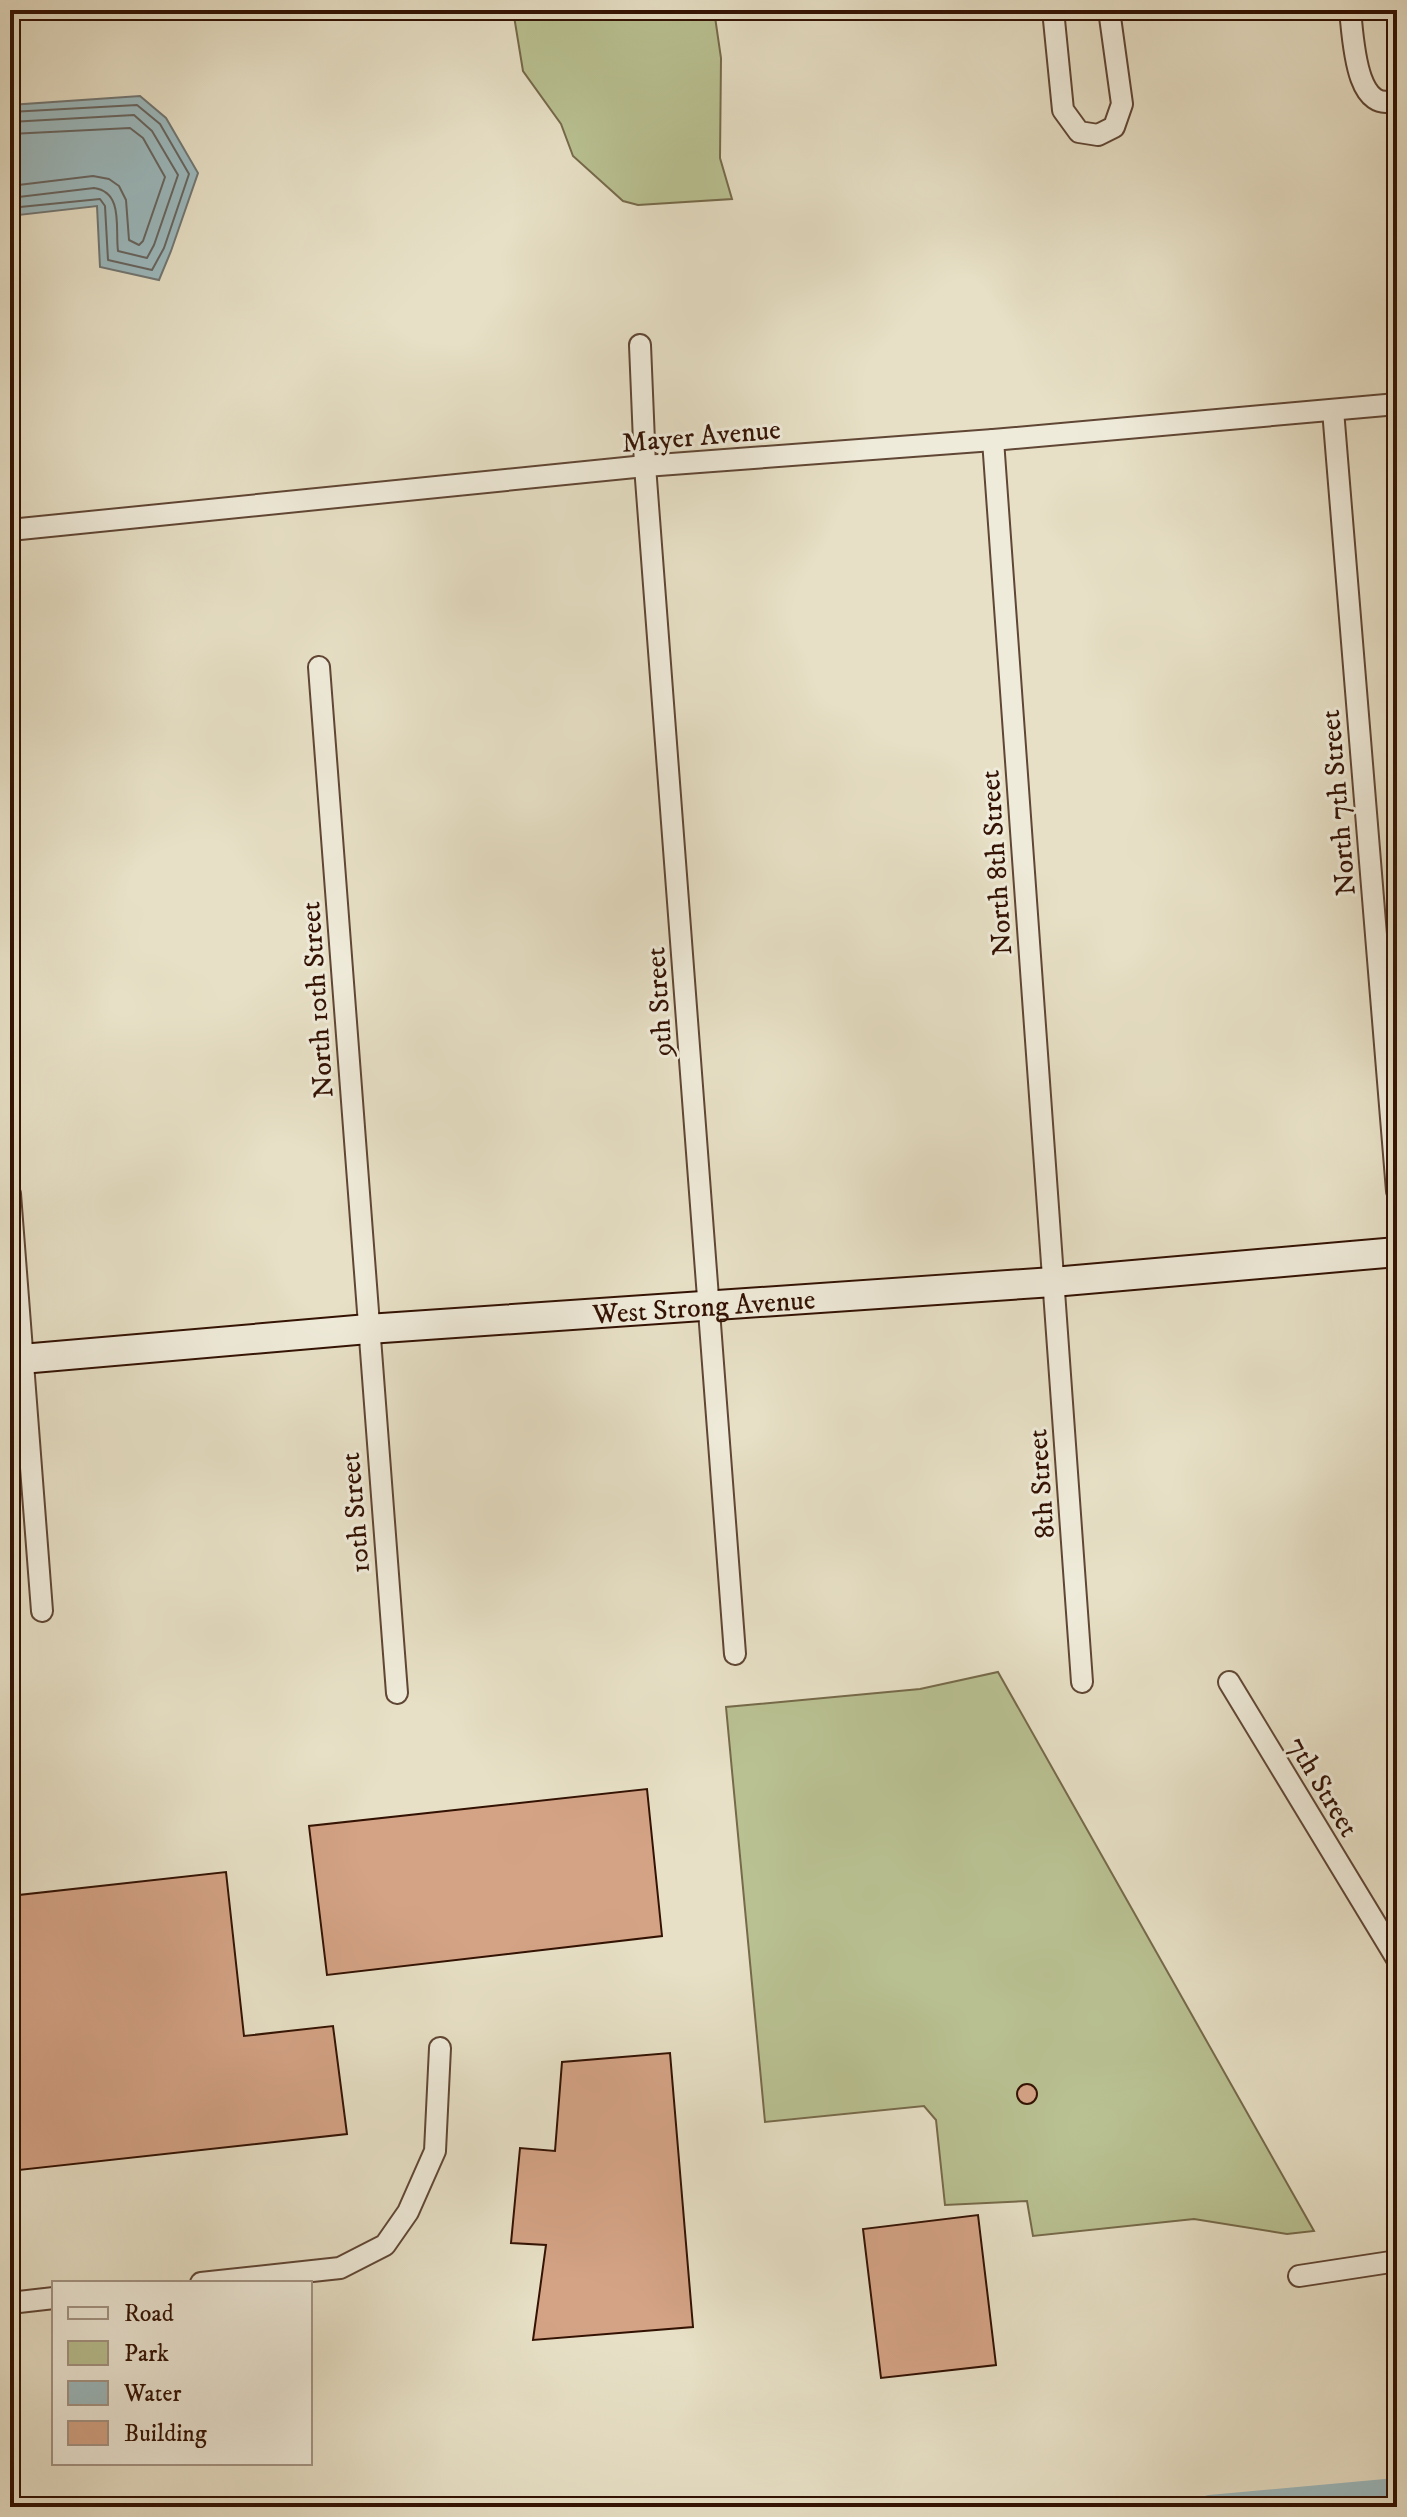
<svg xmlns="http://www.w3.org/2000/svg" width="1407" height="2517" font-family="'IM FELL DW Pica',serif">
  <rect width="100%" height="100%" fill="#e7e0c6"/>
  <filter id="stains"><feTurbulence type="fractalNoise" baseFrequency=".0025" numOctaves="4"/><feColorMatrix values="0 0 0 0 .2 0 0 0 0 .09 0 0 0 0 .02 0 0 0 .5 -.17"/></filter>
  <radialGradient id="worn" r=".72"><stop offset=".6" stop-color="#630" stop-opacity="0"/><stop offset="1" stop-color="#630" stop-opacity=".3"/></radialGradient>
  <g fill="#b9c192" stroke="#766a4a" stroke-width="2">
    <path d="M513,10h201l7,48 -1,100 12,41 -94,6 -15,-4 -50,-45 -12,-32 -38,-53z"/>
    <path d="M998,1672l316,559 -27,3 -93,-15 -161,17 -6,-35 -82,4 -9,-85 -12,-14 -159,16 -39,-415 194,-18z"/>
  </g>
  <path fill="#9cbabf" stroke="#727774" stroke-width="2" d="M140,96l26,22 32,55 -27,78 -12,29 -59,-13 -3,-61 -87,10v-111z"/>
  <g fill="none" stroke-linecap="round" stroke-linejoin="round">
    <g stroke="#686661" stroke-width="2">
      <path d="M10,112l127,-7 23,19 29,50 -25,74 -12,22 -44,-10 -3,-54 -5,-7 -90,9"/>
      <path d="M10,122l124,-7 18,16 26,44 -24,70 -7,13 -29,-7c-3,-22 6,-59 -24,-63l-84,10"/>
      <path d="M10,134l120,-6 13,10 22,39 -22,64 -4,4 -10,-5 -3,-40 -7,-14 -10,-7 -16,-3 -83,10"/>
    </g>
    <path stroke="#9cbabf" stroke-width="24" d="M1210,2507l187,-17"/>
  </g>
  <g fill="#d4a386" stroke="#331203" stroke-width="2">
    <path d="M647,1789l15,147 -335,39 -18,-149z"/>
    <path d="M226,1872l18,164 89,-10 14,108 -337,37v-275z"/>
    <path d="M670,2053l23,274 -160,13 13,-95 -35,-2 9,-95 35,3 7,-89z"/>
    <circle cx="1027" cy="2094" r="10"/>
    <path d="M978,2215l18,150 -115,13 -18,-149z"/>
  </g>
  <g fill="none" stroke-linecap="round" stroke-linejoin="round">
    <g stroke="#604634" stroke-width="24">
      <g id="street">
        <path d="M1053,10l10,100 16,22 19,3 16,-8 8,-23 -13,-94"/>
        <path d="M1350,10c3,25 5,108 47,89"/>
        <path d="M640,345l5,121 90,1188"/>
        <path d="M1333,410l64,781"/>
        <path d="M993,440l89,1242"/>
        <path d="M10,530l635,-64 348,-26 404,-36"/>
        <path d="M319,667l78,1026"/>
        <path d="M10,1194l32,417"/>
        <path d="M1229,1682l168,277"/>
        <path d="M1299,2276l98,-15"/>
        <path d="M201,2283l139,-15 45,-23 23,-33 27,-61 5,-103"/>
        <path d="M10,2303l44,-5"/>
      </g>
    </g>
    <g stroke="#331203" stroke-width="32">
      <g id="secondary">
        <path id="s1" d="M10,1360l358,-31 685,-47 344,-30"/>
      </g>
    </g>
    <use href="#street" stroke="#efebda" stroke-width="20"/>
    <use href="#secondary" stroke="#efebda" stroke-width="28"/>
  </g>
  <g text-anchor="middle" stroke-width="6" stroke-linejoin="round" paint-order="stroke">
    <g font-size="28" fill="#331203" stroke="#efebda">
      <text transform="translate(701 435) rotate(-5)" y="10">Mayer Avenue</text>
      <text transform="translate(1337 803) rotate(-95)" y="10">North 7th Street</text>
      <text transform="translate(995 863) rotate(-94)" y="10">North 8th Street</text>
      <text transform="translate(316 1000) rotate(-94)" y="10">North 10th Street</text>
      <text transform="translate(658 1002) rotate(-94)" y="10">9th Street</text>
      <text dy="10" stroke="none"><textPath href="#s1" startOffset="696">West Strong Avenue</textPath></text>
      <text transform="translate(1040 1484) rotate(-94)" y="10">8th Street</text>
      <text transform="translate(354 1513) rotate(-95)" y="10">10th Street</text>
      <text transform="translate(1324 1786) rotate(59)" y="10">7th Street</text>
    </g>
  </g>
  <rect width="1407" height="2517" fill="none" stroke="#e7e0c6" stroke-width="40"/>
  <rect x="12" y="12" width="1383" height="2493" fill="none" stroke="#331203" stroke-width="4"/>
  <rect x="20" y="20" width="1367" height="2477" fill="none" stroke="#331203" stroke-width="2"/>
  <rect x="52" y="2281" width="260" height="184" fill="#efebda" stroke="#a49484" stroke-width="2"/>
  <rect x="68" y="2307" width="40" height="12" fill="#efebda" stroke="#a49484" stroke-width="2"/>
  <text x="124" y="2321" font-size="24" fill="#331203">Road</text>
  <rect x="68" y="2341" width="40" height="24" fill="#b9c192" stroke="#a49484" stroke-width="2"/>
  <text x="124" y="2361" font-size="24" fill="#331203">Park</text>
  <rect x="68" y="2381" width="40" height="24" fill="#9cbabf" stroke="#a49484" stroke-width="2"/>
  <text x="124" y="2401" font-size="24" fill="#331203">Water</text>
  <rect x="68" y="2421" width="40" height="24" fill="#d4a386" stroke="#a49484" stroke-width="2"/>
  <text x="124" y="2441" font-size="24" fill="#331203">Building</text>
  <rect width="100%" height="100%" filter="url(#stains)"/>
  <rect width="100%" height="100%" fill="url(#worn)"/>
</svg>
